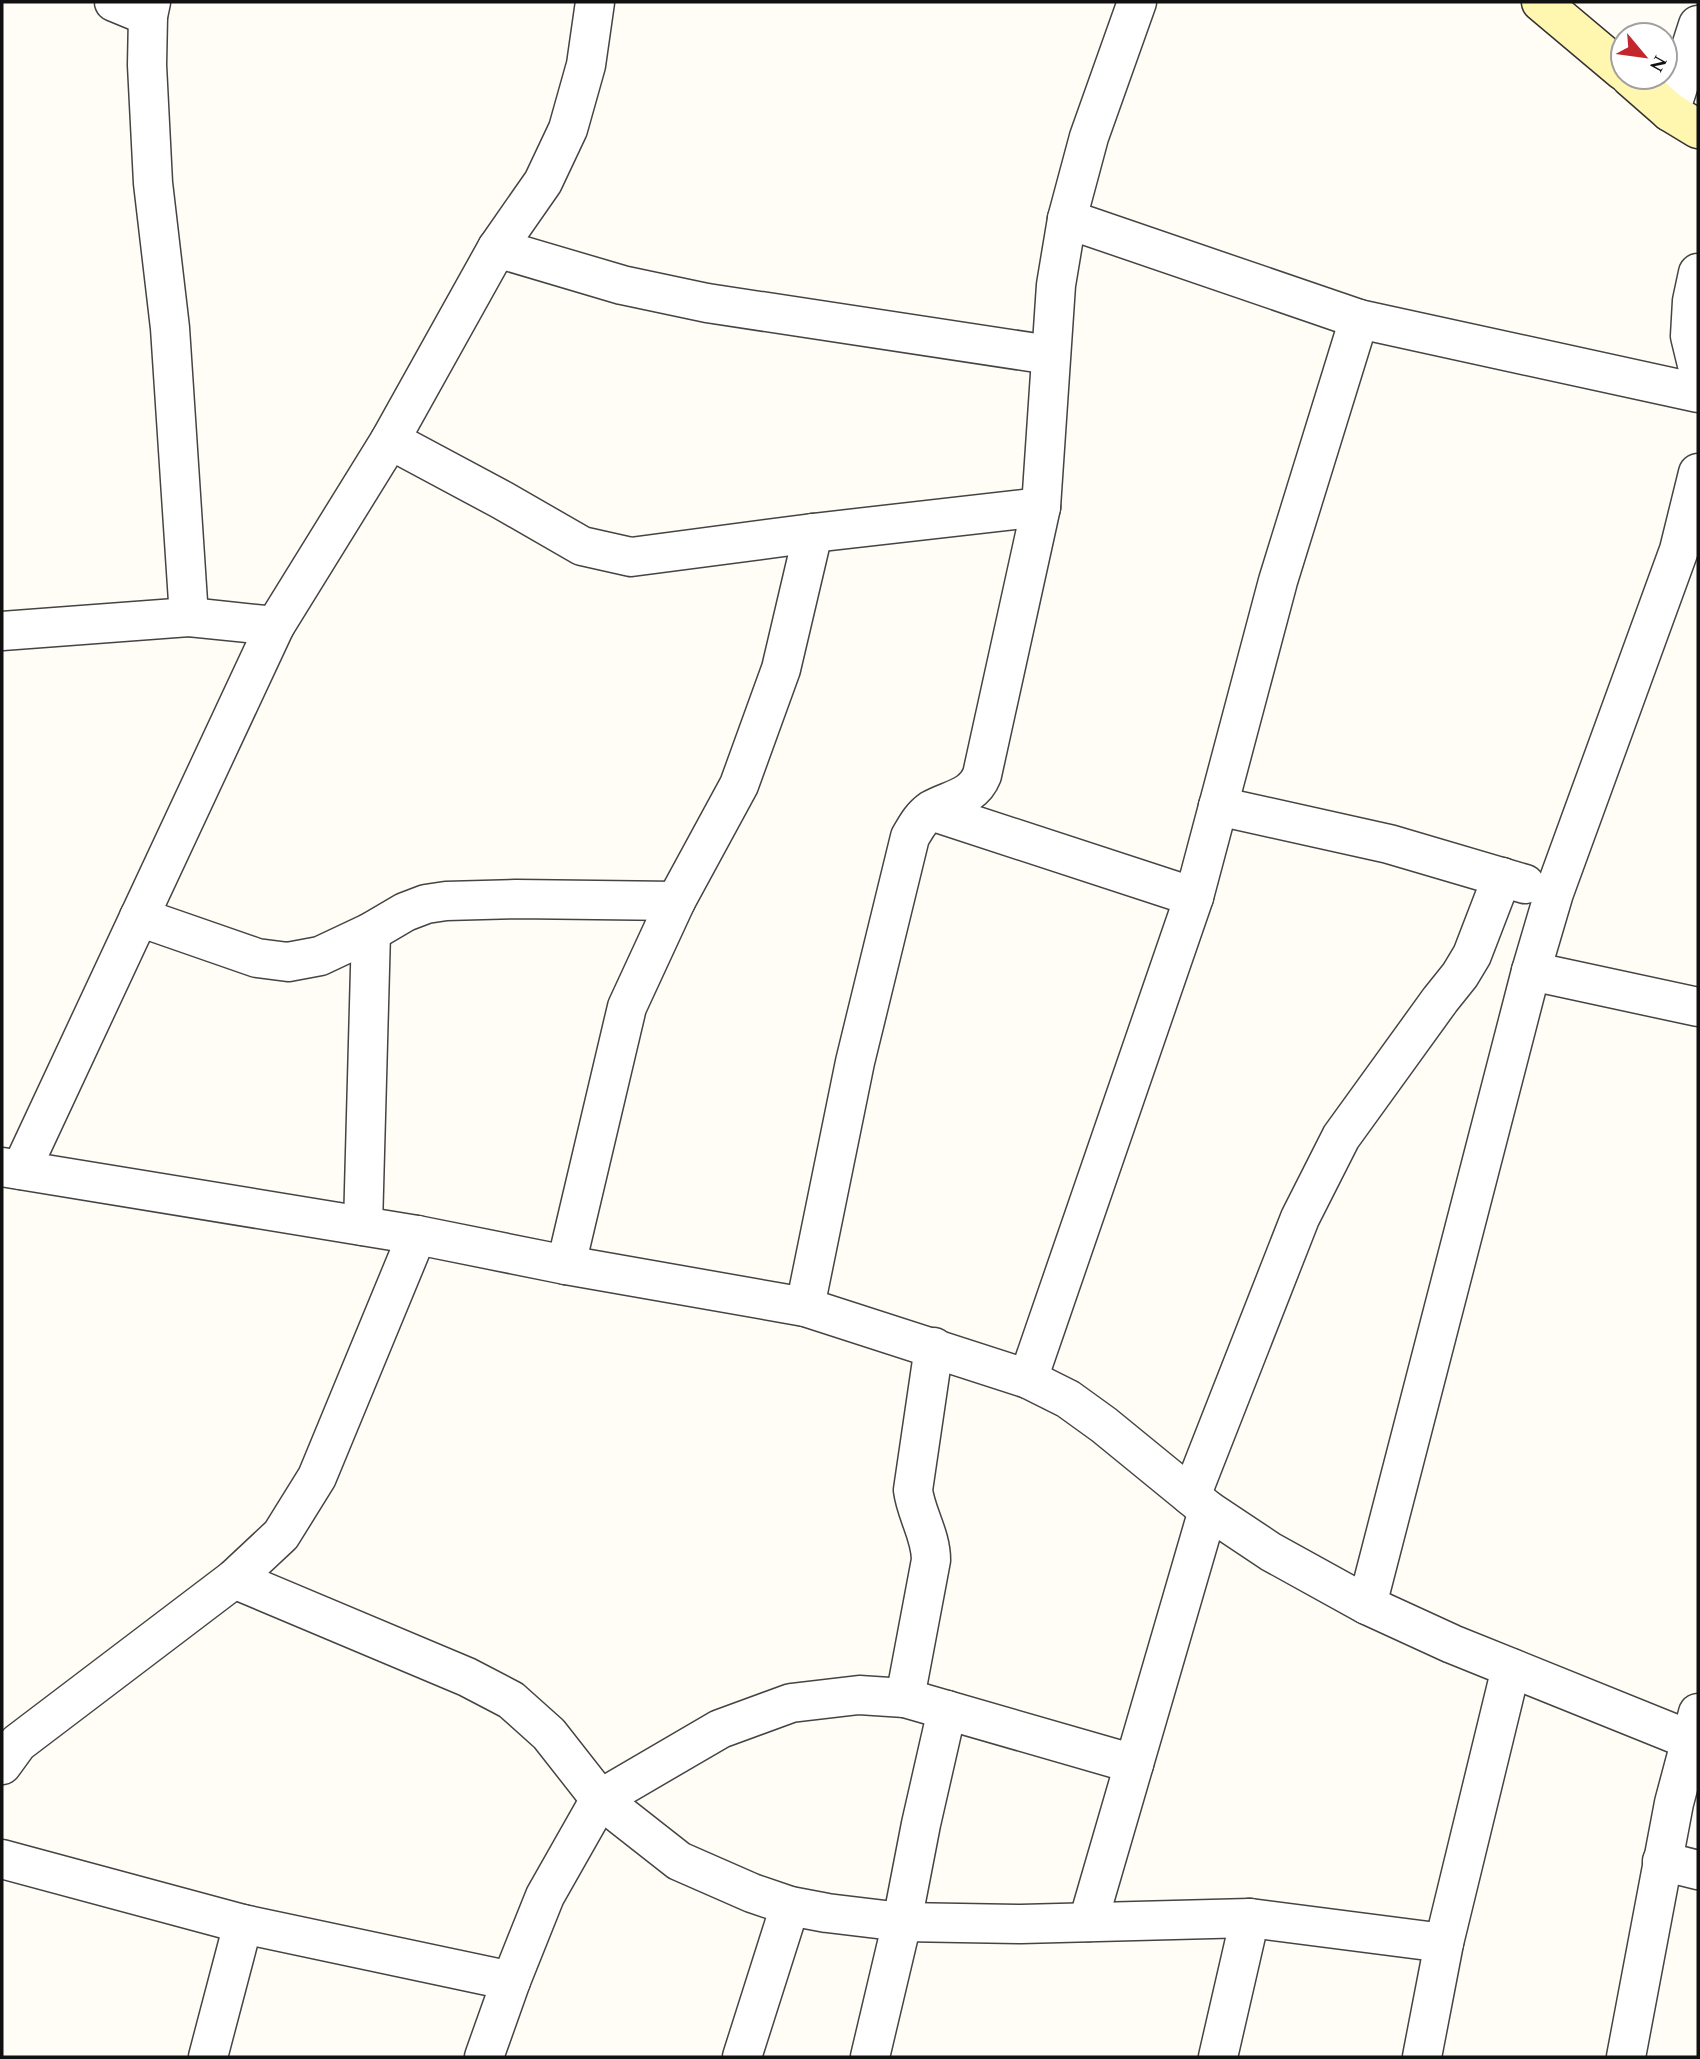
<svg xmlns="http://www.w3.org/2000/svg" width="1700" height="2059" font-family="Spectral,serif">
  <rect width="100%" height="100%" fill="#fffdf5"/>
  <g fill="none" stroke-linecap="round" stroke-linejoin="round">
    <g stroke="#444" stroke-width="41">
      <g id="street">
        <path d="M114,2l34,14"/>
        <path d="M151,2l-3,14 -1,49 6,118 17,145 19,289"/>
        <path d="M1670,112l28,-87"/>
        <path d="M1067,219l292,100 339,74"/>
        <path d="M497,248l125,37 85,18 343,52"/>
        <path d="M1698,273l-6,28 -2,35 8,33"/>
        <path d="M390,440l112,60 80,46 49,11 182,-24 228,-26"/>
        <path d="M2,631l187,-14 86,9"/>
        <path d="M1218,806l171,38 136,40"/>
        <path d="M931,811l263,86"/>
        <path d="M139,917l118,41 31,4 32,-6 51,-24 34,-20 21,-8 20,-3 70,-2 160,2"/>
        <path d="M1531,971l167,36"/>
        <path d="M2,1167l415,68 149,30 239,42 223,72 40,20 36,26 104,85 63,42 96,53 85,39 238,96"/>
        <path d="M21,1170l254,-544 115,-186 107,-192 46,-66 25,-53 18,-64 9,-63"/>
        <path d="M363,1226l8,-294"/>
        <path d="M566,1265l61,-258 49,-106 63,-116 42,-116 32,-136"/>
        <path d="M805,1307l50,-245 55,-225c6,-10 11,-20 21,-27 19,-11 42,-12 51,-35l59,-268 15,-222 11,-66 22,-82 48,-135"/>
        <path d="M1028,1379l166,-482 84,-316 81,-262"/>
        <path d="M1191,1496l109,-278 41,-81 99,-137 20,-25 12,-20 30,-78"/>
        <path d="M234,1579l233,98 44,23 38,34 51,65 79,62 73,32 38,13 37,7 75,9 119,2 229,-6 194,25"/>
        <path d="M1367,1605l164,-634 23,-78 125,-343 19,-77"/>
        <path d="M905,1698l26,-138c0,-25 -15,-46 -18,-70l21,-143"/>
        <path d="M2,1765l16,-22 216,-164 47,-44 36,-58 100,-242"/>
        <path d="M2,1859l241,65 268,57"/>
        <path d="M1662,1861l36,9"/>
        <path d="M1088,1922l120,-412"/>
        <path d="M208,2057l35,-133"/>
        <path d="M484,2057l27,-76 34,-85 55,-97 120,-70 71,-26 68,-8 46,3 229,66"/>
        <path d="M742,2057l48,-151"/>
        <path d="M870,2057l32,-135 19,-98 26,-114"/>
        <path d="M1218,2057l32,-139"/>
        <path d="M1422,2057l22,-114 67,-275"/>
        <path d="M1626,2057l48,-254 24,-90"/>
      </g>
    </g>
    <g stroke="#333" stroke-width="41">
      <g id="secondary">
        <path d="M1541,2l82,69"/>
        <path d="M1630,77l40,35 28,17"/>
      </g>
    </g>
    <use href="#street" stroke="#fff" stroke-width="38"/>
    <use href="#secondary" stroke="#fff6b0" stroke-width="38"/>
  </g>
  <rect width="1700" height="2059" fill="none" stroke="#111111" stroke-width="7"/>
  <g transform="translate(1644 56) rotate(119)"><circle r="33" fill="#ffffff" stroke="#a0a0a0" stroke-width="2"/>
  <path d="M0-5L12 26L0 18L-12 26Z" fill="#c4262e"/>
  <text y="-10" font-size="19" font-weight="bold" text-anchor="middle" fill="#111111">N</text>
  </g>
</svg>
